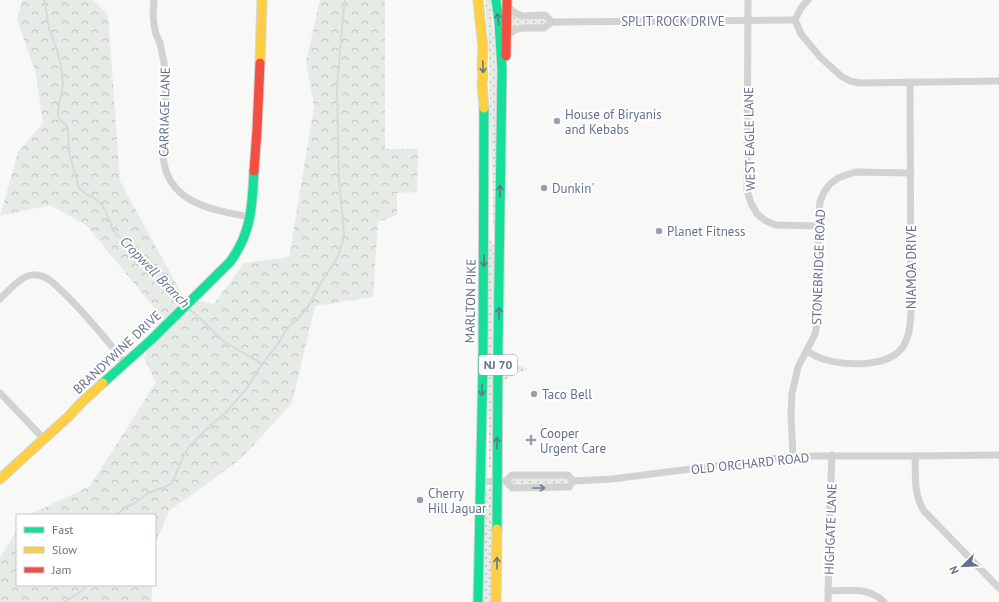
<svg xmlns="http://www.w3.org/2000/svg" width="999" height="602" font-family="'PT Sans',sans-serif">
  <defs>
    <pattern id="grass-dots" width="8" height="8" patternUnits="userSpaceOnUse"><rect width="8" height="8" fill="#e6ebe5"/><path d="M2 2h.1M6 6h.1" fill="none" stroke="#bec3bf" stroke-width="1.8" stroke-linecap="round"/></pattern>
    <pattern id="forest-crowns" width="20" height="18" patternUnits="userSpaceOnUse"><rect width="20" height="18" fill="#e6ebe5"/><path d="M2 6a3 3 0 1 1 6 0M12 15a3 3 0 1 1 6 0" fill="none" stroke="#bec3bf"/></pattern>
  </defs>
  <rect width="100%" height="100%" fill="#f8f8f7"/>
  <g fill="url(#grass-dots)">
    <path d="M485,0h5l4,37 4,63 -3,134 -2,-10v-30l-3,-80 -1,-67z"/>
    <path d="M507,6l8,7 30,2 7,7 -8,6h-22l-15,7z"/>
    <path d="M489,238l7,10 -5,221 -2,-2v-35l-3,-70z"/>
    <path d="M498,348c10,15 14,16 30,21 -14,5 -20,7 -30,18z"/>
    <path d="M512,475h56l5,6 -4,6 -57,1 -6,-7z"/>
    <path d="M491,486l2,2 -2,114h-7l1,-109 4,-6z"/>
  </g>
  <g fill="url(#forest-crowns)">
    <path d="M22,0h71l15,15 12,166 64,117 30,6 30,-41 45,-6 25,-150 -8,-45 14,-62h65v149h33l-1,43 -20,1v22l-19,7 -5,75 -58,9 -23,97 -50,55 -73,53 -14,33v-29h-126l61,-29 66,-104 -12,-24 18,-41 -76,-92 -36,-20 -50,11 18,-64 25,-29 -7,-49 -19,-54z"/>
    <path d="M17,530v55h135v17h-152v-44z"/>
  </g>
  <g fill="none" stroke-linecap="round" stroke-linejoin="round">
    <g stroke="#d6dadf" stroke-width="2">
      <path d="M44,0l2,9 3,19 8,22 4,17 2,18 -5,26v5l3,5 5,4 2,4 1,23 10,36 7,6 7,3 9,8 3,5 8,20 6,7 9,6 6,8 16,13 34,39"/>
      <path d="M188,308l14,12 21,21 39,23"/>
      <path d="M117,515l7,-7 11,-5 12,-9 4,-2 16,-6 5,-3 12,-28 5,-8 17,-17 21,-19 20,-23 15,-24 16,-20 8,-14 3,-4 8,-6 10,-12 15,-27 16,-25 5,-16 1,-7 -5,-53 -2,-91 5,-61 3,-28"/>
      <path d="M64,602l15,-9 8,-8"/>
    </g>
    <g stroke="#d3d5d7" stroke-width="11">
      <g id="fast">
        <path d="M496,0l3,21 3,48 -4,279 -1,181"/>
        <path d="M103,383l48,-43 79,-78c22,-30 22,-56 24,-91"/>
        <path d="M478,602l5,-240 1,-254"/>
      </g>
    </g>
    <g stroke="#d3d5d7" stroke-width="11">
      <g id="slow">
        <path d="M478,0l5,48 -1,19 1,10 -1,6 2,25"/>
        <path d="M260,63l2,-63"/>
        <path d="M0,479l69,-63 13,-14 21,-19"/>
        <path d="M496,602l1,-73"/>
      </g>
    </g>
    <g stroke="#d3d5d7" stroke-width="11">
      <g id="jam">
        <path d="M506,56l1,-56"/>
        <path d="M254,171l3,-41 3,-67"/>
      </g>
    </g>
    <g stroke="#d2d2d3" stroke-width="7">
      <path d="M154,0l-1,15 1,10 2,9 4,9 4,19 1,10 1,29 -3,54c3,48 49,55 87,62"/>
      <path d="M748,0l-1,190 4,13 6,11 9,7 10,4 42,1"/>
      <path d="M507,6l8,7 7,3 23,-1 7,7"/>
      <path d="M795,20l6,14 20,24 20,18 9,5 9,2 140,-2"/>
      <path d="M795,20l6,-12 7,-8"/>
      <path d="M507,35l8,-5 7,-2h22l8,-6 243,-2"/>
      <path d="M0,299c9,-9 23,-26 37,-24 12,1 21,13 30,21 21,21 40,44 58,67"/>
      <path d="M807,351c5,3 11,7 16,8 23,7 68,9 81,-14 6,-10 6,-21 7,-33l-1,-230"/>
      <path d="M0,393l44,46"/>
      <path d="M793,456l-2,-41 1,-22 6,-26 17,-33 4,-20 -1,-88 2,-24 4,-10 6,-8 8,-6 8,-3 10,-3 55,1"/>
      <path d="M915,456c1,21 -2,37 9,55l75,77"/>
      <path d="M506,481l6,7 57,-1 4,-6"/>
      <path d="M573,481l39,-2 181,-23h122l84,-1"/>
      <path d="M481,482l25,-1 6,-6h56l5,6"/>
      <path d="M828,591c19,-1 41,-4 56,11"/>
      <path d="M828,602l2,-100 2,-47"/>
    </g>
    <use href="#fast" stroke="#16e098" stroke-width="9"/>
    <use href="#slow" stroke="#ffcf43" stroke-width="9"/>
    <use href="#jam" stroke="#f24e42" stroke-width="9"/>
  </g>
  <defs><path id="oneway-shaft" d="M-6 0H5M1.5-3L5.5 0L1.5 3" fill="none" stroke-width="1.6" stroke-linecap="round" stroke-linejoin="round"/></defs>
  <g stroke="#5d7b8b">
    <use href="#oneway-shaft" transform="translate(498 19) rotate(-97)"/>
    <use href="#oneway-shaft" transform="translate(483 67) rotate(88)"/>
    <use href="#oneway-shaft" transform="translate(500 191) rotate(-89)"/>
    <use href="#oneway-shaft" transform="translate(484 261) rotate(91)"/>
    <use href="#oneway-shaft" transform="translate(499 313) rotate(-89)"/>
    <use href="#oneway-shaft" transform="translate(482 390) rotate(91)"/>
    <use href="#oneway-shaft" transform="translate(497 443) rotate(-90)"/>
    <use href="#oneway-shaft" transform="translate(497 563) rotate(-90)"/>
  </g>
  <use stroke="#757f95" href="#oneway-shaft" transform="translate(539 488)"/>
  <g fill="#98a0b0" stroke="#fff" stroke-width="1.5">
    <circle cx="557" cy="121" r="4"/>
    <circle cx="544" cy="188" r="4"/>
    <circle cx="659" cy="231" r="4"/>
    <circle cx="534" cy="394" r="4"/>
    <path d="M529 434h4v4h4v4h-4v4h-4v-4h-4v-4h4z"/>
    <circle cx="420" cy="500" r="4"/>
  </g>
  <g text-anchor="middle" stroke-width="4" stroke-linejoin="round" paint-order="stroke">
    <rect fill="#fff" stroke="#939bad" stroke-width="1" x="479" y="355" width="38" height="20" rx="3"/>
    <g font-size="12" font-weight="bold" fill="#65708a">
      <text x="498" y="369">NJ 70</text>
    </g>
    <g font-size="13" fill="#65708a" stroke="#fff">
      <text x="673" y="26">SPLIT ROCK DRIVE</text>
      <text transform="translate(164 112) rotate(-89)" y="5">CARRIAGE LANE</text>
      <text transform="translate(749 139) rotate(-91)" y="5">WEST EAGLE LANE</text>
      <text transform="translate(818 267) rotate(-88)" y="5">STONEBRIDGE ROAD</text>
      <text transform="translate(911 267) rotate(-90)" y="5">NIAMOA DRIVE</text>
      <text transform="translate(470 301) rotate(-89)" y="5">MARLTON PIKE</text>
      <text transform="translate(117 352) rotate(-43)" y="5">BRANDYWINE DRIVE</text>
      <text transform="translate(750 463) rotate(-6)" y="5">OLD ORCHARD ROAD</text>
      <text transform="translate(830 529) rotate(-88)" y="5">HIGHGATE LANE</text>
    </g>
    <g font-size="13" fill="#65708a" stroke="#fff" text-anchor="start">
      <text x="565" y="119">House of Biryanis<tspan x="565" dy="15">and Kebabs</tspan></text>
      <text x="552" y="193">Dunkin'</text>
      <text x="667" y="236">Planet Fitness</text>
      <text x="542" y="399">Taco Bell</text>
      <text x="540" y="438">Cooper<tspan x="540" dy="15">Urgent Care</tspan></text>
      <text x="428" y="498">Cherry<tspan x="428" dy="15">Hill Jaguar</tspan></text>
    </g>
    <g font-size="14" font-style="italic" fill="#66788c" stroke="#fff">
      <text transform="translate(155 272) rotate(46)" y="5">Cropwell Branch</text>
    </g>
  </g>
  <rect x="16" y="514" width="140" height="72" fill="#ffffff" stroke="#c1c6d0"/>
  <rect x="24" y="527" width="20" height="6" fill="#16e098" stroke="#c1c6d0"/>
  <text x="52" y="534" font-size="12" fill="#65708a">Fast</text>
  <rect x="24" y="547" width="20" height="6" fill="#ffcf43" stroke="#c1c6d0"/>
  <text x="52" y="554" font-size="12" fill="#65708a">Slow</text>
  <rect x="24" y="567" width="20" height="6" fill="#f24e42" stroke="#c1c6d0"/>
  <text x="52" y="574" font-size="12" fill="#65708a">Jam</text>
  <g transform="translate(963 566) rotate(246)" stroke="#ffffff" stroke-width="3" paint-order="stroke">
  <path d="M0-3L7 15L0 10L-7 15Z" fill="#65708a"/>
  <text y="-6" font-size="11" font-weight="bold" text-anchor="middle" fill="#65708a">N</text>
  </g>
</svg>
